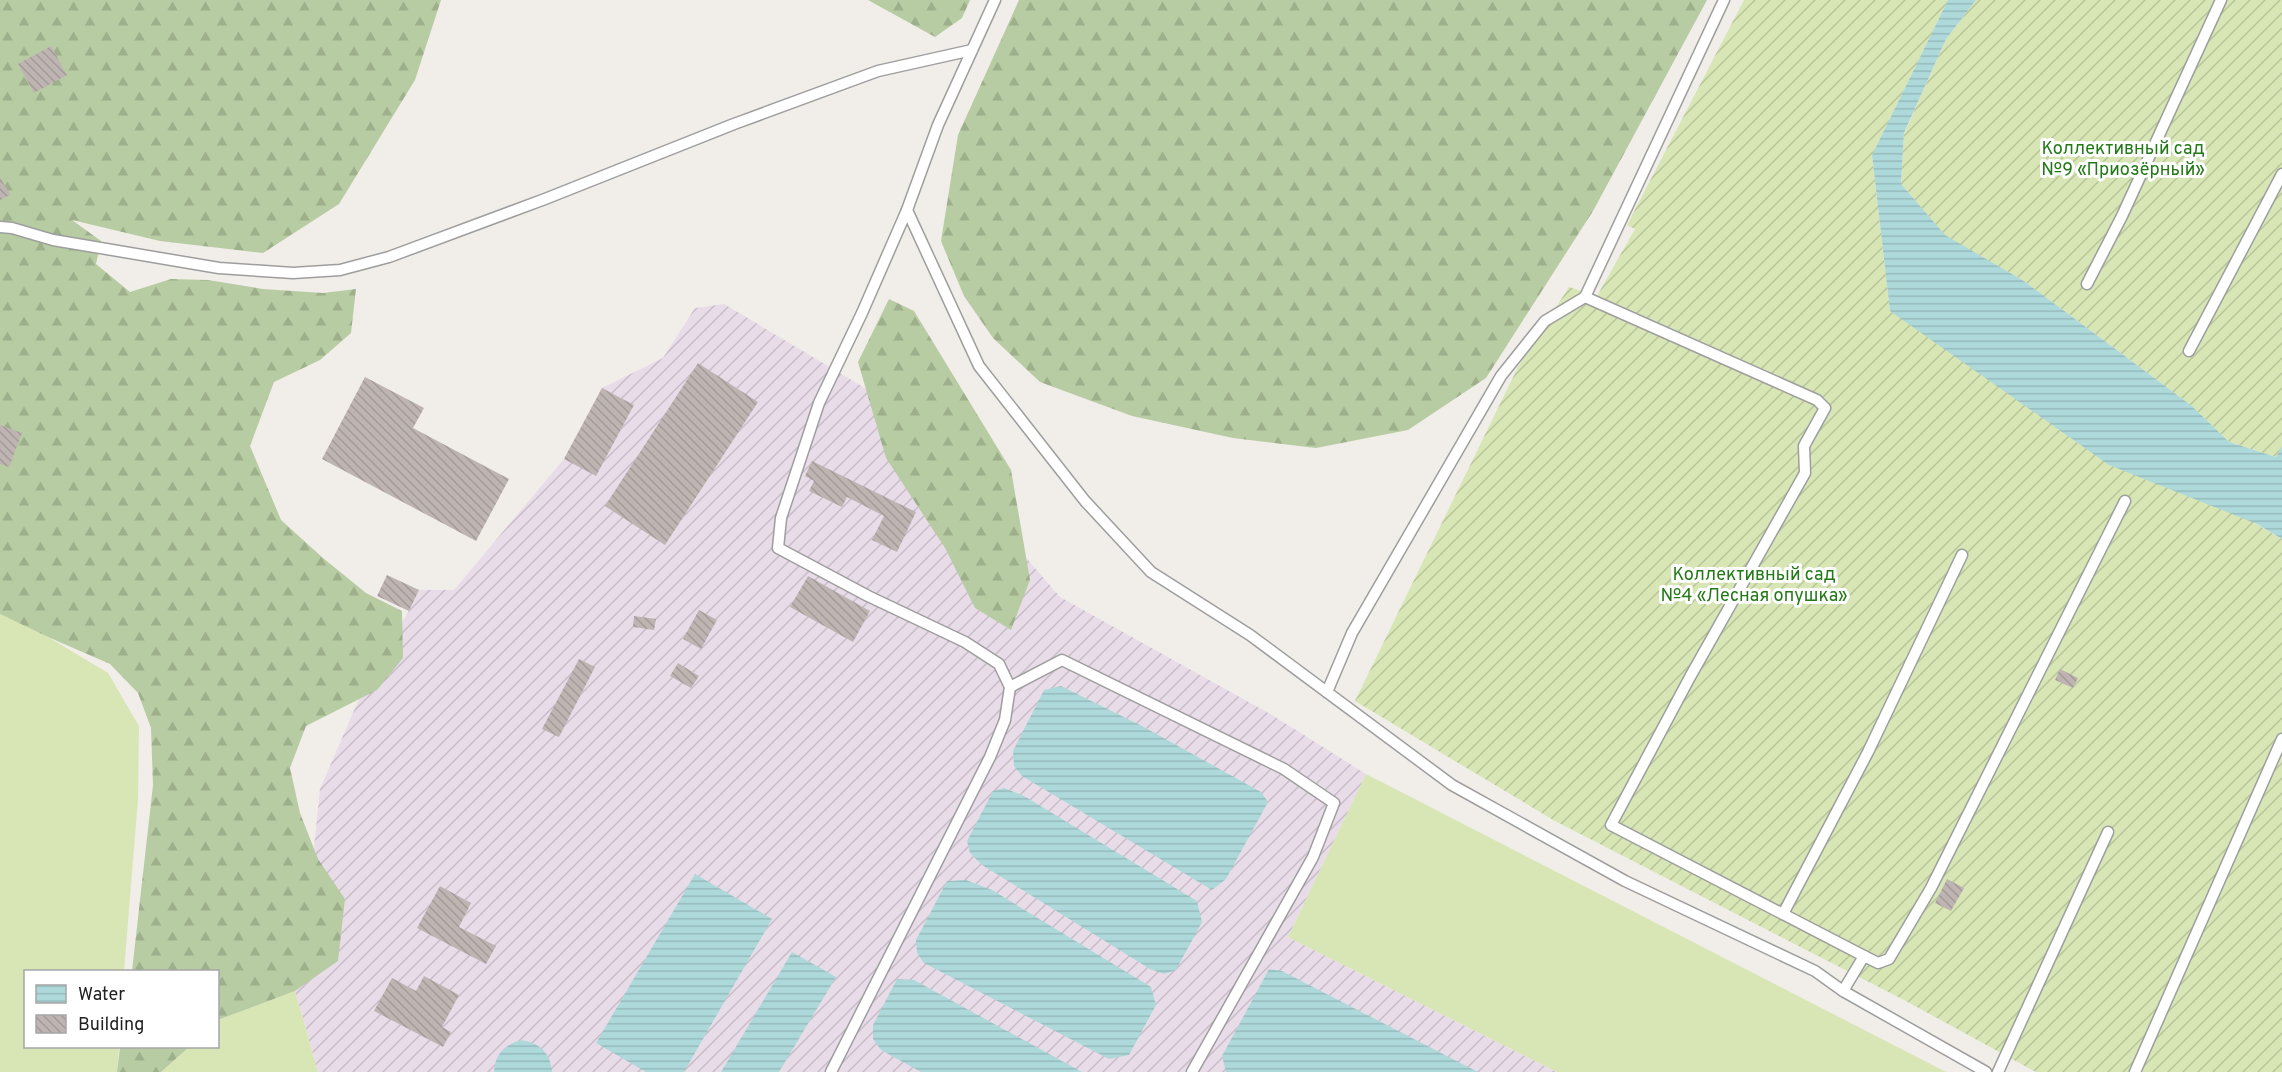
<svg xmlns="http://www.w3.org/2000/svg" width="2282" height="1072" font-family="Overpass,sans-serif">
  <defs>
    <pattern id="industrial-furrows" width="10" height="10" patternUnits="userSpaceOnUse" patternTransform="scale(1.5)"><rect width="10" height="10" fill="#e9dce9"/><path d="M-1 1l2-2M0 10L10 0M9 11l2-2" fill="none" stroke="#c8bcc8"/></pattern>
    <pattern id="forest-firs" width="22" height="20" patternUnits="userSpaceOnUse" patternTransform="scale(1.5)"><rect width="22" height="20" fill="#b7cca2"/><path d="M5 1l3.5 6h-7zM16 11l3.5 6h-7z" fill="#9daf8b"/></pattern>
    <pattern id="garden-furrows" width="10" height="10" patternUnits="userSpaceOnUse" patternTransform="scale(1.5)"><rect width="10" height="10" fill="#d7e6b4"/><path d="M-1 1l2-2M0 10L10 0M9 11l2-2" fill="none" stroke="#b8c59a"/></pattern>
    <pattern id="water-rules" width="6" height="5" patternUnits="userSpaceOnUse" patternTransform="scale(1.5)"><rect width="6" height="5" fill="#aed9da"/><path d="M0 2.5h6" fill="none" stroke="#95babb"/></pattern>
    <pattern id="building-back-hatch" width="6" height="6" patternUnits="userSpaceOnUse" patternTransform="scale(1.5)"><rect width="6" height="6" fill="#beb5b2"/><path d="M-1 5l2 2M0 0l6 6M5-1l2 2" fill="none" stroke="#a39b99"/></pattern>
  </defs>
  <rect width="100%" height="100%" fill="#f1ede9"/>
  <path fill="url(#industrial-furrows)" d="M724,304l171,102 165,191 212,118 94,59 -78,163 269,135h-1239l-23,-81 10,-54 15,-148 52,-120 37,-58 10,-21h35l110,-131 38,-71 61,-30 32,-50z"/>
  <g fill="#d7e6b4">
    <path d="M0,614l48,23 60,36 31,53 -1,73 -14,172 -98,1v74l93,1 -2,25h-117z"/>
    <path d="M1366,774l580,298h-389l-269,-135z"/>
    <path d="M295,991l23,81h-157l28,-25 29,-1v-26z"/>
  </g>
  <g fill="url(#forest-firs)">
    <path d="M0,0h441l-26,80 -76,124 -76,49 -103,-12 -88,-21 29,21 -5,23 34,28 41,-13 37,1 55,9 60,4 33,-4 -5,44 -31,27 -46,22 -24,64 31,74 42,38 43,35 36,18 1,47 -26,32 -71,36 -16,42 10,45 18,46 27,40 -7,62 -43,30 -77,29v-48l-86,-1 21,-186 -2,-57 -13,-35 -28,-29 -62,-27 -48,-23z"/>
    <path d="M868,0h102l-8,18 -27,19z"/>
    <path d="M1019,0h688l-114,211 -107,167 -78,52 -92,18 -83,-10 -101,-22 -92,-34 -47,-44 -29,-42 -23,-55 17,-106z"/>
    <path d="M889,299l25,12 97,159 19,110 -19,50 -36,-22 -30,-60 -59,-90 -28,-96z"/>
    <path d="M120,1047v-1l69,1 -28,25h-44z"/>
  </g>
  <g fill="url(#garden-furrows)">
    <path d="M1744,0h204l-76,155 18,156 392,228v533h-246l-132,-72 -349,-179 -200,-120 163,-334 51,-80 28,9 38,-67 -8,-4z"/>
    <path d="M1976,0h306v446l-6,11 -47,-15 -37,-36 -168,-125 -80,-46 -43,-51 3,-50 42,-95z"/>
  </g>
  <g fill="url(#water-rules)">
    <path d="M1948,0h28l-30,39 -42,94 -3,51 44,51 79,46 168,125 37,36 47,15 6,-11v93l-25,-15 -148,-59 -219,-154 -18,-156z"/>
    <path d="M1061,686l81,40 119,66 7,10 -42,77 -14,11 -190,-114 -8,-10 -1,-15 31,-61z"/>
    <path d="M1004,788l20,8 173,105 5,21 -26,48 -12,4 -14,-5 -168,-104 -12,-12 -3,-12 26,-50z"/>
    <path d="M695,874l77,45 -88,153h-38l-50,-29z"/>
    <path d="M966,880l26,10 159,97 5,18 -27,50 -20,4 -185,-96 -7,-10 -1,-13 31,-59z"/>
    <path d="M792,952l44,25 -57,95h-58z"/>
    <path d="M1269,969l13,2 196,101h-252l-4,-16z"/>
    <path d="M897,979l17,1 168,92h-161l-40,-22 -8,-11v-14z"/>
    <path d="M521,1040c19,3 29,12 31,32h-58c1,-18 10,-27 27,-32z"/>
  </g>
  <g fill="url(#building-back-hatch)">
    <path d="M51,46l16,29 -33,18 -16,-29z"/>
    <path d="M0,177l10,18 -10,5z"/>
    <path d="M698,363l60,39 -93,143 -60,-39z"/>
    <path d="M365,377l59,31 -11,20 96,51 -33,62 -154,-82z"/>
    <path d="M602,388l32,17 -38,71 -32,-17z"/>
    <path d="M0,425l22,8 -13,34 -9,-3z"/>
    <path d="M812,461l104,51 -19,40 -25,-12 12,-24 -37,-19 -5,10 -33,-16 5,-10 -9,-5z"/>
    <path d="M387,575l32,15 -10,21 -32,-15z"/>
    <path d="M808,576l62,35 -17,31 -63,-35z"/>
    <path d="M699,610l18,10 -16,29 -18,-10z"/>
    <path d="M634,616l22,3 -2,11 -21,-3z"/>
    <path d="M579,659l16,8 -36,70 -17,-8z"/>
    <path d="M678,663l21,13 -8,12 -21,-12z"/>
    <path d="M2060,669l18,9 -5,10 -18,-8z"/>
    <path d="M1947,879l17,9 -13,23 -16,-8z"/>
    <path d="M440,886l31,17 -12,24 37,19 -10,18 -69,-36z"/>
    <path d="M424,976l35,19 -17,32 9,5 -8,15 -69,-36 18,-33 24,13z"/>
  </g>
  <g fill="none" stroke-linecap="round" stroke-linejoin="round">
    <g stroke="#9e9e9e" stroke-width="13">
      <g id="lane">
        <path d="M1724,0l-139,297 232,103 8,8 -21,38 1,27 -115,204 -79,148 253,131"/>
        <path d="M907,210l72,156 106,135 66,71 99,63 202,150 173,96 190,90 28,20 143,81"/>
        <path d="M0,227l12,1 41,12 166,28 74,5 47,-3 49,-13 156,-58 189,-75 144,-53 94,-21"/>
        <path d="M2087,284l35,-68 99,-216"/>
        <path d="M2189,351l93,-177"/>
        <path d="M1010,687l52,-27 222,109 50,34 -21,54 -121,215"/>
        <path d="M1327,692l25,-59 149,-257 44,-55 40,-24"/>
        <path d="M1783,914l85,-162 94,-197"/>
        <path d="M1843,991l21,-35 14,7 11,-4 42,-71 194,-387"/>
        <path d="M831,1072l159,-315 15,-37 5,-33 -11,-23 -34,-22 -97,-46 -90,-48 3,-30 38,-115 43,-90 45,-103 31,-85 57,-125"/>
        <path d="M1998,1072l110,-240"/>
        <path d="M2135,1072l147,-333"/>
      </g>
    </g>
    <use href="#lane" stroke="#fff" stroke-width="10"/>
  </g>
  <g text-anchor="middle" stroke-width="6" stroke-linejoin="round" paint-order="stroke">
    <g font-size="18" fill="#227916" stroke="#fff">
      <text x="2123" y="154">Коллективный сад<tspan x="2123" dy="21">№9 «Приозёрный»</tspan></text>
      <text x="1754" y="580">Коллективный сад<tspan x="1754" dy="21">№4 «Лесная опушка»</tspan></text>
    </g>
  </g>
  <rect x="24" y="970" width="195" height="78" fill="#ffffff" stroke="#a6a6a6" stroke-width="1.5"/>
  <rect x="36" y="985" width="30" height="18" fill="url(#water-rules)" stroke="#a6a6a6" stroke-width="1.5"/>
  <text x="78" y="1000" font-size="18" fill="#212121">Water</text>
  <rect x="36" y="1015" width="30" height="18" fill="url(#building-back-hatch)" stroke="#a6a6a6" stroke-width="1.5"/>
  <text x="78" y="1030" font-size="18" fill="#212121">Building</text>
</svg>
